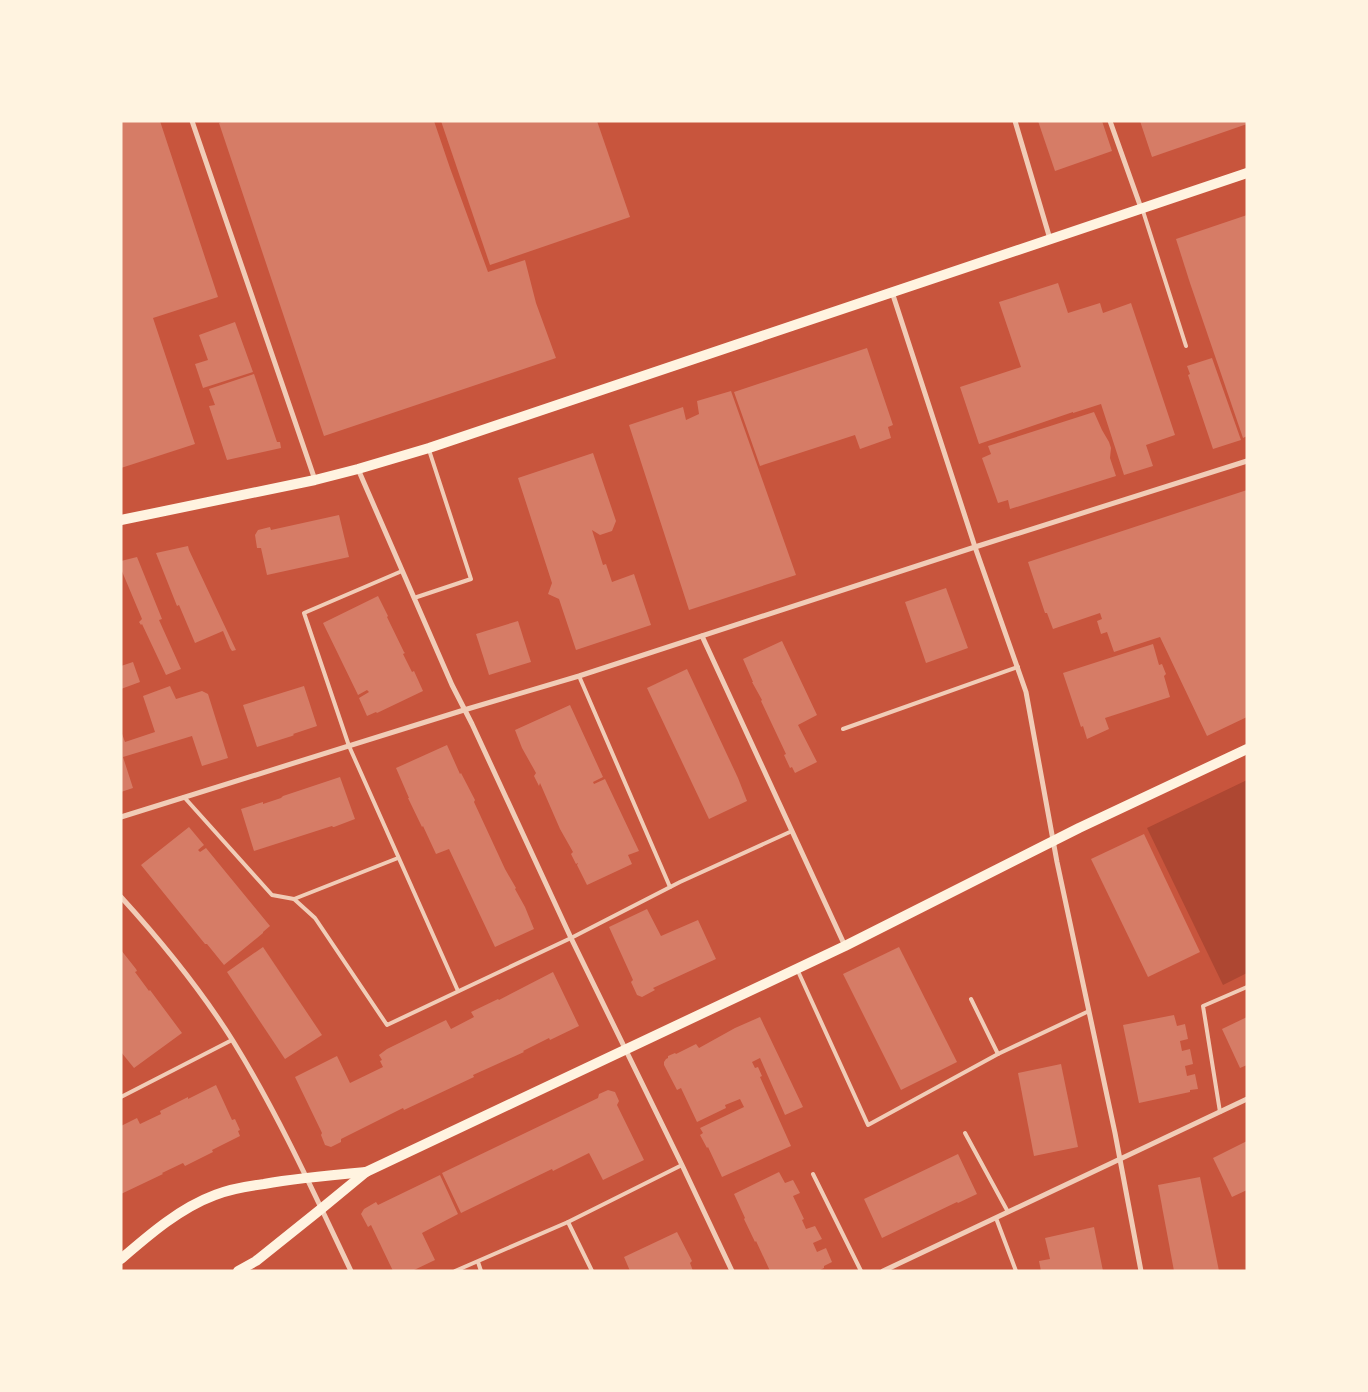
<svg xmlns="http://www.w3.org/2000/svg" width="1368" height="1392" font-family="Jost,sans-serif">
  <rect width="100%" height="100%" fill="#c8553d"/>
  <path fill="#ae4732" d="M1247,780v193l-24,12 -76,-157z"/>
  <g fill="#d67c66">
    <path d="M121,121h39l58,176 -65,21 42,126 -74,24z"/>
    <path d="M223,121h211l16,47 38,104 37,-12 11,43 20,55 -232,78 -105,-313z"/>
    <path d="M441,121h156l33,96 -140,48z"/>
    <path d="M1038,121h64l10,30 -57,20z"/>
    <path d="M1140,121h107v3l-95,33z"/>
    <path d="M1247,215v221l-4,2 -53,-155 -14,-44z"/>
    <path d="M1058,283l10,30 32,-10 3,10 28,-10 44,132 -29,10 7,21 -29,9 -23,-71 -28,9v-1l-94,32 -19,-57 61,-20 -22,-65z"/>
    <path d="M235,322l18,50 -50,16 -8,-24 13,-4 -9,-25z"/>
    <path d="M867,348l26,77 -5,2 3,11 -31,11 -5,-14 -95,31 -26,-74z"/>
    <path d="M1212,358l29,82 -28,9 -25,-74 2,-1 -3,-8z"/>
    <path d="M254,374l23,68h3l1,6 -54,12 -18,-54 6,-1 -6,-16z"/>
    <path d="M731,391l65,184 -107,35 -60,-185 54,-18 3,13 13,-6 -2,-13z"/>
    <path d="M1094,412l8,18 7,12 2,6 -1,10 6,18 -106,33 -2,-9 -10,3 -16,-45 9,-4 -3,-8z"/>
    <path d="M593,453l23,68 -4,10 -12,4 -8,-5 11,35 3,-1 6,18 22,-8 17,51 -75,25 -17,-51 -11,-5 4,-11 -34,-105z"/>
    <path d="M1247,490v227l-40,19 -47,-99 -46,15 -7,-20 -6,2 -4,-13 5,-2 -2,-6 -47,16 -6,-16h-2l-17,-51z"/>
    <path d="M339,515l10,42 -82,18 -6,-27h-4l-2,-13 3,-5 12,-3 1,3z"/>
    <path d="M188,546l1,4 47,100 -4,1 -2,-3 -7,-17 -28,12 -16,-38 -2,1 -21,-53z"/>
    <path d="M137,557l25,62 -3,1 22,49 -15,6 -24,-51 -1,1 -2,-3 3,-3 -21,-50v-8z"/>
    <path d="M946,588l22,60 -42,15 -21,-61z"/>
    <path d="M378,596l10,20 -1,1 17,35 1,1 -2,1 9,18 2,-1 9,20 -46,22 -1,-1 -9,4 -8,-18 10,-6 -2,-2 -9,5 -35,-72z"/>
    <path d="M518,621l13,41 -42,13 -13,-41z"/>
    <path d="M782,641l35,74 -19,10 19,37 -22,11 -3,-6 -2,1 -6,-13 2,-1 -25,-53 1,-1 -10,-18h1l-10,-23z"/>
    <path d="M1153,644l6,21 3,-1 4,10 -2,2 6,21 -65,21 4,11 -22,10 -4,-13 -2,1 -18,-54z"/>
    <path d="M133,662l7,20 -19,7v-23z"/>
    <path d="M687,669l51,109 9,23 -38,18 -62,-131z"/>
    <path d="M170,686l6,13 26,-8 6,3 20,64 -26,8 -10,-30 -69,21 10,31 -12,4v-61l4,11 30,-10 -12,-36z"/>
    <path d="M304,686l13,40 -24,8 1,1 -2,1 -35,11 -14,-42z"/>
    <path d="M570,705l33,72 -10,5 1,2 11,-5 34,72 -11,4 4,9 -45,21 -10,-20 1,-2 -2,1 -5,-10 2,-2 -13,-23 -20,-46 -1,3 -5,-10 2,-3 -14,-25 -7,-18z"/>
    <path d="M447,745l13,29 1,-1 14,27 -1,2 31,67 11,19 -1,1 10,18 9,22 -39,18 -46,-98 -13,5 -13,-28 -1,1 -14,-29h1l-13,-30z"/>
    <path d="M340,777l15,42 -21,8h-1l-1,-1 -78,25 -13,-42 22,-7v2l18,-6 2,-2z"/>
    <path d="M189,827l15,18 -6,5 2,2 6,-4 64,78 -7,6v1l-39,32 -17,-21h-2l-64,-79z"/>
    <path d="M1144,834l56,118 -52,25 -57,-118z"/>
    <path d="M647,909l14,27 37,-16 18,39 -63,29 2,2 -13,7 -5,-2 -6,-13 2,-2 -24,-53z"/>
    <path d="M263,947l59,88 -37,24 -58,-87z"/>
    <path d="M899,947l58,115 -56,28 -58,-116z"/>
    <path d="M121,950l15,19 1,2 -2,1 14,19 1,-1 32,43 -48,35 -13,-16z"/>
    <path d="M553,972l26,54 -29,14 -1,-2 -26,13 1,1 -51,23 1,2 -70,33 -1,-2 -62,31v3l-10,5 -6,-2 -4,-10 1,-2 -27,-56 42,-21 13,27 33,-16 -3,-6 2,-1 -3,-5 8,-6 59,-29 5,9 23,-12 -3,-5 27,-13 1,1z"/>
    <path d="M1174,1015l3,11 8,-2 3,15 -8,2 2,10 8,-2 3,15 -8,2 2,10 8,-2 3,15 -8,1v2l-51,11 -16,-78z"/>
    <path d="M760,1017l43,90 -18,8 -25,-57 -8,4 3,6 3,-1 4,9 -2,1 31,69 -69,31 -14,-30 -1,1 -7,-13 3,-2 -3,-5 44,-21 -4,-8 -15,6 1,3 -29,14 -16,-34 -4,2 -13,-25v-3l2,-3 2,-1v-2l7,-3 1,1 20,-10 3,4 36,-20z"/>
    <path d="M1247,1017v48l-7,3 -18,-39z"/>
    <path d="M1061,1064l17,83 -44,9 -16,-83z"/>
    <path d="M216,1085l16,35 3,-1 5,11 -2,1 2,5 -28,14 1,2 -28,14 -2,-3 -21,10 1,1 -42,20v-68l16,-8 3,6 21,-10 -1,-3 28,-14v2z"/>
    <path d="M608,1090l7,2 4,9 -2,4 27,55 -41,20 -14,-27 -36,18 -1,-2 -91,44 -19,-40 156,-75 1,-4z"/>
    <path d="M1247,1141v49l-15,7 -19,-39z"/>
    <path d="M958,1154l19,40 -19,9 -1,-1 -75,36 -18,-39z"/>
    <path d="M779,1172l6,11 8,-3 7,13 -7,3 11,23 -2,1 4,9 9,-3 7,13 -9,4 4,9 9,-4 6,14 -8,4v2l-6,3h-48l-14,-30 -1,1 -11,-23 1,-1 -11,-24z"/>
    <path d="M440,1175l18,39 -36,19 13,27 -23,11h-19l-22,-46 -3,2 -7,-13 3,-5 12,-7 2,3z"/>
    <path d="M1200,1177l19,94h-45l-16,-86z"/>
    <path d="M1094,1227l9,44h-62l-2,-10 11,-2 -5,-21z"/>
    <path d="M677,1232l15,29 -2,2 3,8h-63l-6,-14z"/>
  </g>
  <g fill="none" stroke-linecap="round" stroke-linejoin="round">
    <g stroke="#f1ccb7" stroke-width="4">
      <path d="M1142,208l44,138"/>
      <path d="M402,571l-98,42 45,133 109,245"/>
      <path d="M414,598l57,-19 -42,-129"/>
      <path d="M579,676l91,211"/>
      <path d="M843,729l175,-62"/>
      <path d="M184,797l88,98 22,4 21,19 72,107 184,-87 109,-56 112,-51"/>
      <path d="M294,899l104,-41"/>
      <path d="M797,969l71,156 130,-71 91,-43"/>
      <path d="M971,999l27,55"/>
      <path d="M121,1097l111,-57"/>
      <path d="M1220,1112l-17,-106 44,-19"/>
      <path d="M965,1133l43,79"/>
      <path d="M813,1174l48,97"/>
      <path d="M996,1218l20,53"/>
      <path d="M568,1222l24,49"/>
      <path d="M478,1262l3,9"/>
      <path d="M455,1271l113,-49 114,-57"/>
    </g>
    <g stroke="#f1ccb7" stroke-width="5">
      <path d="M192,121l123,359"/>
      <path d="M1015,121l35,118"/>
      <path d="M1110,121l31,87"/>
      <path d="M892,292l83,255 51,145 31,170 58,271 26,138"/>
      <path d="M358,469l94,216 20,39 99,214 111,227 50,106"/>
      <path d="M702,636l143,310"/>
      <path d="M121,817l343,-107 115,-34 396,-129 272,-86"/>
      <path d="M121,897c41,45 80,93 112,144 45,73 81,152 118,230"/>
      <path d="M883,1271l364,-172"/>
    </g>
    <g stroke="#fff3e0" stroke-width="10">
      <path d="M121,520l194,-40 43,-11 71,-21 818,-275"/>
      <path d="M121,1259c29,-25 59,-51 94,-64 15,-6 33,-9 49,-11 33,-6 68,-9 102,-12"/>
      <path d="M238,1271l18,-10 65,-52 45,-37 479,-226 234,-118 168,-79"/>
    </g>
  </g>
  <rect width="1368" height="1392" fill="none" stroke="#fff3e0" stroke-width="245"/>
</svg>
